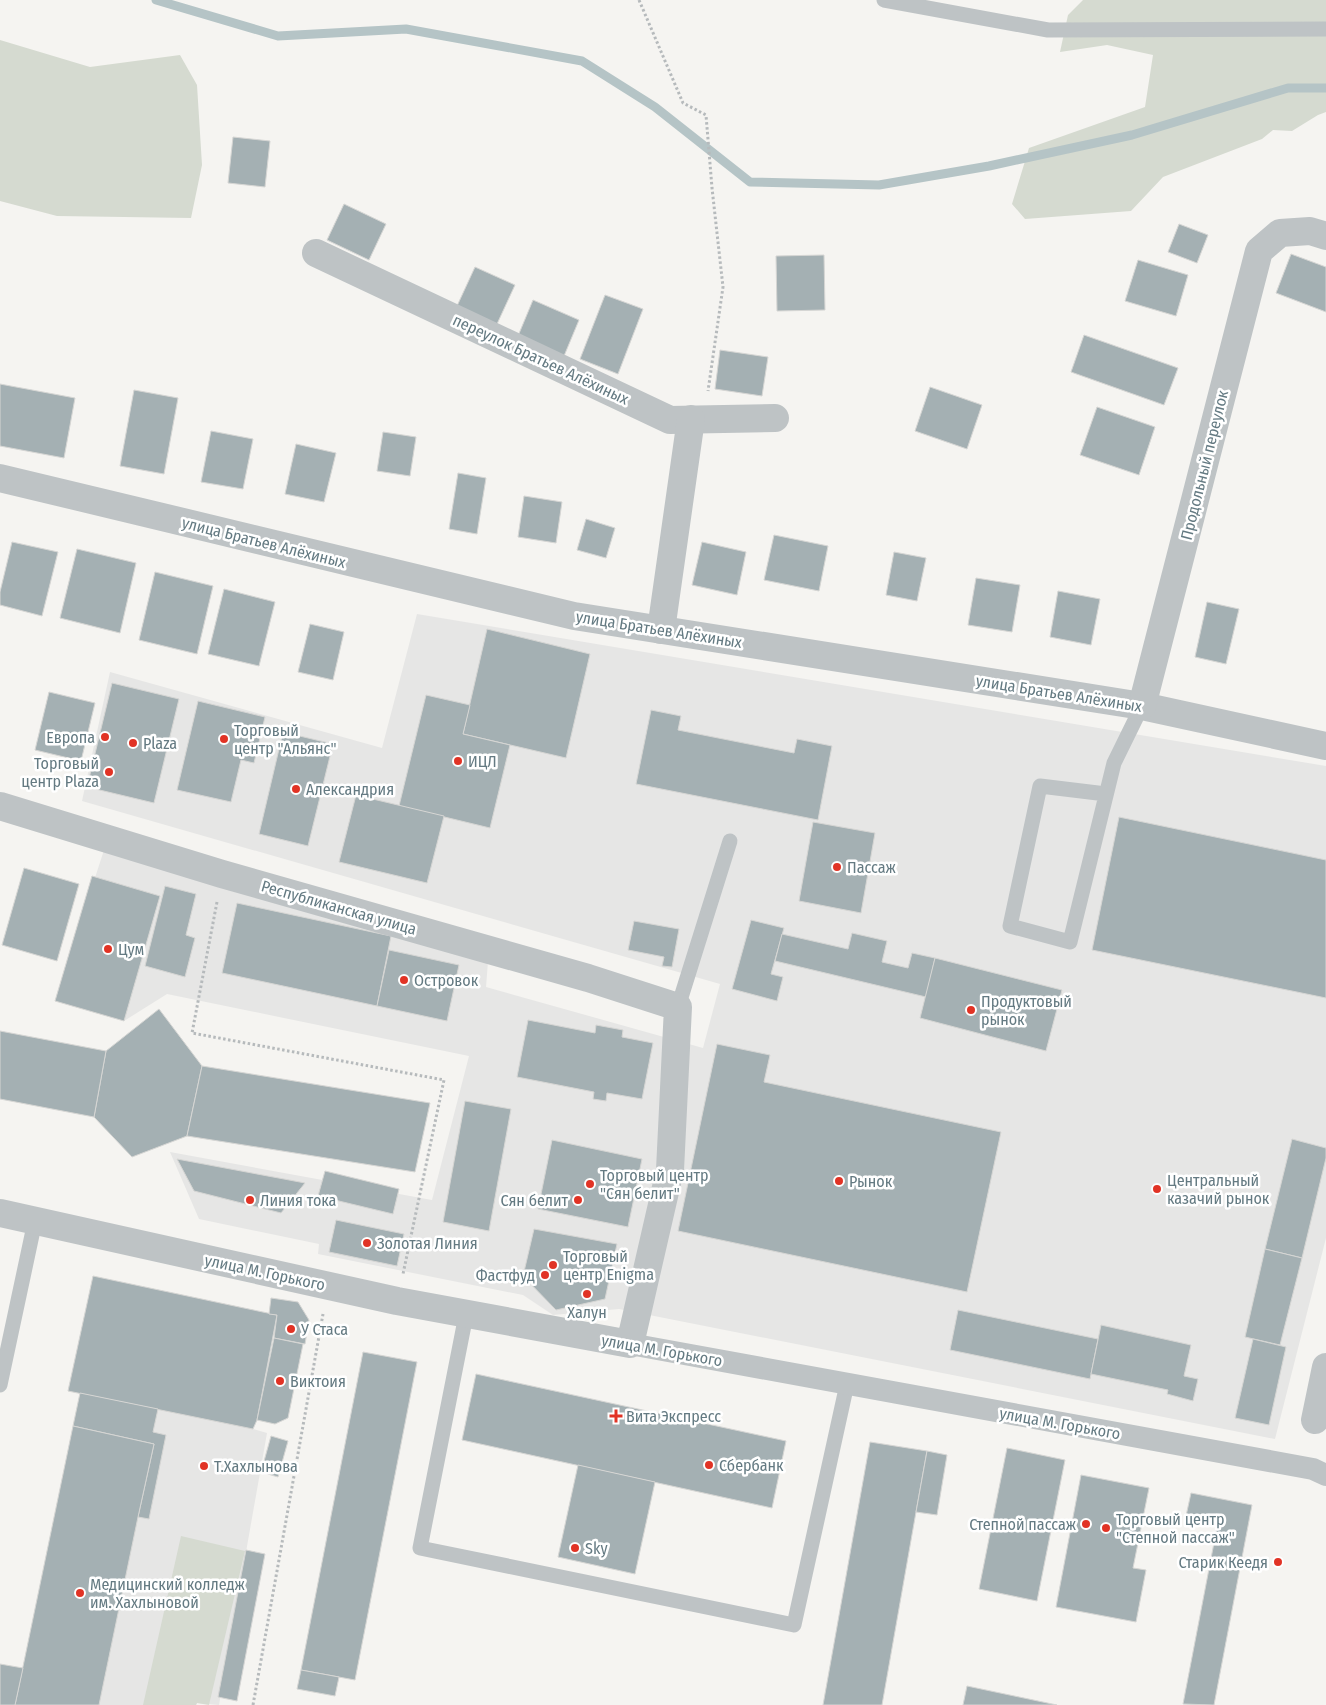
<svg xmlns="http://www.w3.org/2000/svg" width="1326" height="1705" font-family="'Fira Sans Condensed',sans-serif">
  <rect width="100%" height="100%" fill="#f5f4f1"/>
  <g fill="#e6e6e5">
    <path d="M417,614l909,152v472l-51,201 -656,-130 -66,6 -30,-20 -205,-41 1,-10 -120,-25 -29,-67 262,48 37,-144 -302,-62 -43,27 -69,-20 49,-151 384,111 -2,26 217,61 17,-64 -638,-183 28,-129 272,76z"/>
    <path d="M93,1276l184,39 -20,105 -4,9 14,4 -48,272 -22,-2 -1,2h-181l65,-312 -12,-2z"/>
  </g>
  <g fill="#d5dad0">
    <path d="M1083,0h243v112l-8,3 -26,16 -19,-1 -11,9 -99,38 -32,34 -106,8 -13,-15 17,-56 116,-41 8,-52 -46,-10 -47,7 8,-37z"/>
    <path d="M0,40l90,27 90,-12 17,30 5,80 -11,53 -134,-2 -57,-15z"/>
    <path d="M181,1536l64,15 -36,154 -12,-2 -1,2h-53z"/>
  </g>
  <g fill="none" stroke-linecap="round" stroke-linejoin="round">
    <path stroke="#b5c4c6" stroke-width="9" d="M156,0l122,36 128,-7 176,32 73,46 95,75 129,3 110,-19 143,-31 156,-47h38"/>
  </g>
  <g fill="#a4b0b3" stroke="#d6d6d4">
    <path d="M233,137l37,4 -5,46 -37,-4z"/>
    <path d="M344,204l42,20 -17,36 -42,-20z"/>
    <path d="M1179,224l29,11 -11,28 -29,-11z"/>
    <path d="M1291,254l35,13v45l-50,-19z"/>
    <path d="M824,255l1,55 -48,1 -1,-55z"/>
    <path d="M1138,260l50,15 -12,41 -51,-15z"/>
    <path d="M475,267l40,18 -18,39 -40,-18z"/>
    <path d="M605,295l38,14 -25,65 -38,-15z"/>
    <path d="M533,300l46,20 -15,36 -46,-20z"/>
    <path d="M1084,335l94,33 -14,37 -93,-33z"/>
    <path d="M720,350l48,7 -6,39 -47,-7z"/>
    <path d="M0,384l75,14 -11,60 -64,-12z"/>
    <path d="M930,387l52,18 -15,44 -52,-18z"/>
    <path d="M134,390l44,8 -14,76 -44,-8z"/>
    <path d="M1097,407l58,20 -16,48 -59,-20z"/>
    <path d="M211,431l42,8 -10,50 -42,-7z"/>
    <path d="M383,432l33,5 -6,39 -33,-5z"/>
    <path d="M296,444l40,9 -12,49 -39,-8z"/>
    <path d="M458,473l28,5 -9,56 -28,-5z"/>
    <path d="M524,496l38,6 -6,41 -38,-6z"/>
    <path d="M586,519l29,9 -9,30 -29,-8z"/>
    <path d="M774,535l54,11 -9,45 -55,-11z"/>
    <path d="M12,542l46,10 -16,64 -42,-11v-13z"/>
    <path d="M702,542l44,10 -9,43 -45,-10z"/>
    <path d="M77,549l59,14 -16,70 -60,-15z"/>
    <path d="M894,552l32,6 -9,43 -31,-6z"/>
    <path d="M155,572l58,14 -16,68 -58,-14z"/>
    <path d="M976,578l44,7 -8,47 -44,-7z"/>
    <path d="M224,589l51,13 -16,64 -51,-12z"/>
    <path d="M1058,591l42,8 -9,46 -41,-8z"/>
    <path d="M1207,602l32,7 -13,55 -31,-7z"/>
    <path d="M310,624l34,8 -11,48 -35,-8z"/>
    <path d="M487,629l103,25 -24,104 -103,-24z"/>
    <path d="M112,683l67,16 -25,104 -67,-16z"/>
    <path d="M49,692l46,11 -14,58 -46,-11z"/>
    <path d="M426,695l44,10 -7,29 47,11 -20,83 -91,-22z"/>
    <path d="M198,701l67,16 -11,46 -13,-3 -10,42 -54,-12z"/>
    <path d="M651,710l30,6 -3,14 116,23 3,-14 35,7 -14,74 -182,-36z"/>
    <path d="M283,732l50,12 -25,102 -49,-12z"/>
    <path d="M356,795l88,21 -17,67 -88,-21z"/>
    <path d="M1119,817l207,43v138l-234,-48z"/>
    <path d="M813,822l62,11 -14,80 -62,-12z"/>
    <path d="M24,868l55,16 -22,77 -55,-16z"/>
    <path d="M92,876l68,20 -36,125 -69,-20z"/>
    <path d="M165,886l31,8 -10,41 9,3 -10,39 -40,-11z"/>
    <path d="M237,903l154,33 -14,70 -155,-33z"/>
    <path d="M751,920l33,8 -13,46 12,3 -6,24 -45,-12z"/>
    <path d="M634,921l45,8 -7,38 -10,-1 2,-9 -36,-7z"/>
    <path d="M852,933l35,8 -5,21 26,6 4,-15 23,5 -9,39 -151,-36 7,-27 66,15z"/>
    <path d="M389,950l70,15 -12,56 -70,-15z"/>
    <path d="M935,958l127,32 -16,61 -126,-33z"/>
    <path d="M159,1009l43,57 -15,70 -55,21 -38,-40 12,-66z"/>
    <path d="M528,1020l67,13 1,-8 27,5 -1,7 31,6 -11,56 -35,-6 -1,8 -13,-2 1,-7 -77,-15z"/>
    <path d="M0,1031l106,20 -12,66 -94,-18z"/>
    <path d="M717,1044l53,11 -6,27 237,50 -34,160 -289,-61z"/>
    <path d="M202,1066l228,37 -15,69 -228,-36z"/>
    <path d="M465,1101l46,8 -22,122 -46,-9z"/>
    <path d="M1292,1139l34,9v10l-24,100 -37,-9z"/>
    <path d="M552,1140l90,19 -14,68 -90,-18z"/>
    <path d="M177,1159l107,20 21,4 -24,30 -87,-22z"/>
    <path d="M325,1171l74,18 -6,25 -75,-18z"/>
    <path d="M336,1220l68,14 -7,32 -68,-14z"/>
    <path d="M534,1229l83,15 -12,55 -49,11 -33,-34z"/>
    <path d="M1265,1249l37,9 -22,87 -35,-8z"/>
    <path d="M93,1276l184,39 -20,105 -4,9 -185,-38z"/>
    <path d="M271,1298l27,4 11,18 -4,24 -31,-6 3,-23 -8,-1z"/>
    <path d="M958,1310l140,29 -8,40 -140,-29z"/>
    <path d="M1101,1325l90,20 -7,31 14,3 -5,22 -26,-7 1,-4 -77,-16z"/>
    <path d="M274,1338l29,6 -15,74 -13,6 -18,-4z"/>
    <path d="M1253,1339l33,8 -17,78 -34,-7z"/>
    <path d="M363,1352l54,10 -62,318 -54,-10z"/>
    <path d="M476,1374l310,67 -14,67 -310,-68z"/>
    <path d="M80,1393l78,16 -5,23 13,3 -17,84 -11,-2 16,-73 -81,-18z"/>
    <path d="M73,1426l81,18 -16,73 -39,188h-84z"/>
    <path d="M271,1436l17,5 -10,36 -17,-5z"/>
    <path d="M870,1442l57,9 -11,61 -34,193h-59z"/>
    <path d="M1007,1448l58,12 -28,141 -58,-12z"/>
    <path d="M927,1451l20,4 -10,60 -21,-3z"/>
    <path d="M578,1465l77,17 -20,92 -77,-17z"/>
    <path d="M1081,1475l68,13 -16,80 13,2 -10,52 -80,-15z"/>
    <path d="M1191,1493l61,12 -38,200 -31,-1 35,-182 -32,-6z"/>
    <path d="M246,1550l19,4 -28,147 -19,-4z"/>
    <path d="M0,1664l23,4 -8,37h-15z"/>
    <path d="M301,1670l38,7 -4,19 -38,-7z"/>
    <path d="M967,1686l90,19h-94z"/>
  </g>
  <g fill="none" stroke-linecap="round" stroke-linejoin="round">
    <g stroke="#b6babc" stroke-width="3" stroke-dasharray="2.5 2.5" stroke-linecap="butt">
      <path d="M639,0l44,103 23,12 6,73 11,99 -15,104"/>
      <path d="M217,902l-25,131 252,47 -41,194"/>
      <path d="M253,1705l70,-391"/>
    </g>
    <g stroke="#bec3c5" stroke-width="15">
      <path d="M884,0l164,30 278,-1"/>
      <path d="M1106,794l-66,-8 -30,140 60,16 44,-179 28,-57"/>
      <path d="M678,1007l52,-166"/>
      <path d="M466,1315l-46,233 374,77 53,-241"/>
      <path d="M0,1385l35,-164"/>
    </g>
    <path stroke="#bec3c5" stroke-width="22" d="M630,1344l683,125 13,6"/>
    <g stroke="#bec3c5" stroke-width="28">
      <path d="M316,253l354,167 105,-2"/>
      <path d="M0,478l574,138 568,90 184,40"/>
      <path d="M661,630l30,-211"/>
      <path d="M1142,706l117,-455 21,-18 30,-2 16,5"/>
      <path d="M0,806l222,68 366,104 90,29 -8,163 -40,174 -233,-43 -397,-88"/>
      <path d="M1315,1420l11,-53"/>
    </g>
  </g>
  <g fill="#e13325" stroke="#fff" stroke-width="2">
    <circle cx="105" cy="737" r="5"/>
    <circle cx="224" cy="739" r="5"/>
    <circle cx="133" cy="743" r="5"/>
    <circle cx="458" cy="761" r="5"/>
    <circle cx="109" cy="772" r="5"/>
    <circle cx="296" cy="789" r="5"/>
    <circle cx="837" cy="867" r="5"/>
    <circle cx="108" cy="949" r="5"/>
    <circle cx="404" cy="980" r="5"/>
    <circle cx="971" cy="1010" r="5"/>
    <circle cx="839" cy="1181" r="5"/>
    <circle cx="590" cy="1184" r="5"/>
    <circle cx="1157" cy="1189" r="5"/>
    <circle cx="250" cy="1200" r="5"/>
    <circle cx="578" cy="1200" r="5"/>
    <circle cx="367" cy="1243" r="5"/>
    <circle cx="553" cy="1265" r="5"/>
    <circle cx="545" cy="1275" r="5"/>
    <circle cx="587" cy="1294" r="5"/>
    <circle cx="291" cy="1329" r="5"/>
    <circle cx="280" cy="1381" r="5"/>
    <path d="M613.5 1408.5h5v5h5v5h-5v5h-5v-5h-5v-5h5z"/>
    <circle cx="709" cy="1465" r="5"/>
    <circle cx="204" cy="1466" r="5"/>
    <circle cx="1086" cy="1524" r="5"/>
    <circle cx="1106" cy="1528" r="5"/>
    <circle cx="575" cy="1548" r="5"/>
    <circle cx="1278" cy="1562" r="5"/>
    <circle cx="80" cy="1593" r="5"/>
  </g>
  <g text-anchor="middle" stroke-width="5" stroke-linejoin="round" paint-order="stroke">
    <g font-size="16" fill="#647a82" stroke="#fff">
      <text transform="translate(541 359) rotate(25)" y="6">переулок Братьев Алёхиных</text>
      <text transform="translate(1204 465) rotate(-76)" y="6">Продольный переулок</text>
      <text transform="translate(264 542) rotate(14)" y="6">улица Братьев Алёхиных</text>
      <text transform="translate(659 629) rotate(9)" y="6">улица Братьев Алёхиных</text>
      <text transform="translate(1059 693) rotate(9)" y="6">улица Братьев Алёхиных</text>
      <text transform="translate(339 907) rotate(16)" y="6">Республиканская улица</text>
      <text transform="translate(265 1272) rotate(12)" y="6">улица М. Горького</text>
      <text transform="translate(662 1350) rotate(10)" y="6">улица М. Горького</text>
      <text transform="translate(1060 1423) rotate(10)" y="6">улица М. Горького</text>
    </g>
    <g font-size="16" fill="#647a82" stroke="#fff" text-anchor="start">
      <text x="234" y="736">Торговый<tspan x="234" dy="18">центр "Альянс"</tspan></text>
      <text x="95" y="743" text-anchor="end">Европа</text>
      <text x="143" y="749">Plaza</text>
      <text x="468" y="767">ИЦЛ</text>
      <text x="99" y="769" text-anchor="end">Торговый<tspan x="99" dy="18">центр Plaza</tspan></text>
      <text x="306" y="795">Александрия</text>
      <text x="847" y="873">Пассаж</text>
      <text x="118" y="955">Цум</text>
      <text x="414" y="986">Островок</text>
      <text x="981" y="1007">Продуктовый<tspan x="981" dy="18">рынок</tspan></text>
      <text x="600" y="1181">Торговый центр<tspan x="600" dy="18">"Сян белит"</tspan></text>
      <text x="1167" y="1186">Центральный<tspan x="1167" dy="18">казачий рынок</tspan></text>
      <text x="849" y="1187">Рынок</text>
      <text x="260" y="1206">Линия тока</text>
      <text x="568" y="1206" text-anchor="end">Сян белит</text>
      <text x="377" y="1249">Золотая Линия</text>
      <text x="563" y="1262">Торговый<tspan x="563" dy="18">центр Enigma</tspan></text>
      <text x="535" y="1281" text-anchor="end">Фастфуд</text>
      <text x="587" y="1318" text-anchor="middle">Халун</text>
      <text x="301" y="1335">У Стаса</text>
      <text x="290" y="1387">Виктоия</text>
      <text x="626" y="1422">Вита Экспресс</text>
      <text x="719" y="1471">Сбербанк</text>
      <text x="214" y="1472">Т.Хахлынова</text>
      <text x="1116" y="1525">Торговый центр<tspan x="1116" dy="18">"Степной пассаж"</tspan></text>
      <text x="1076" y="1530" text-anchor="end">Степной пассаж</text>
      <text x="585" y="1554">Sky</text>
      <text x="1268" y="1568" text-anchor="end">Старик Кеедя</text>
      <text x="90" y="1590">Медицинский колледж<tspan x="90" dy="18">им. Хахлыновой</tspan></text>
    </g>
  </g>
</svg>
